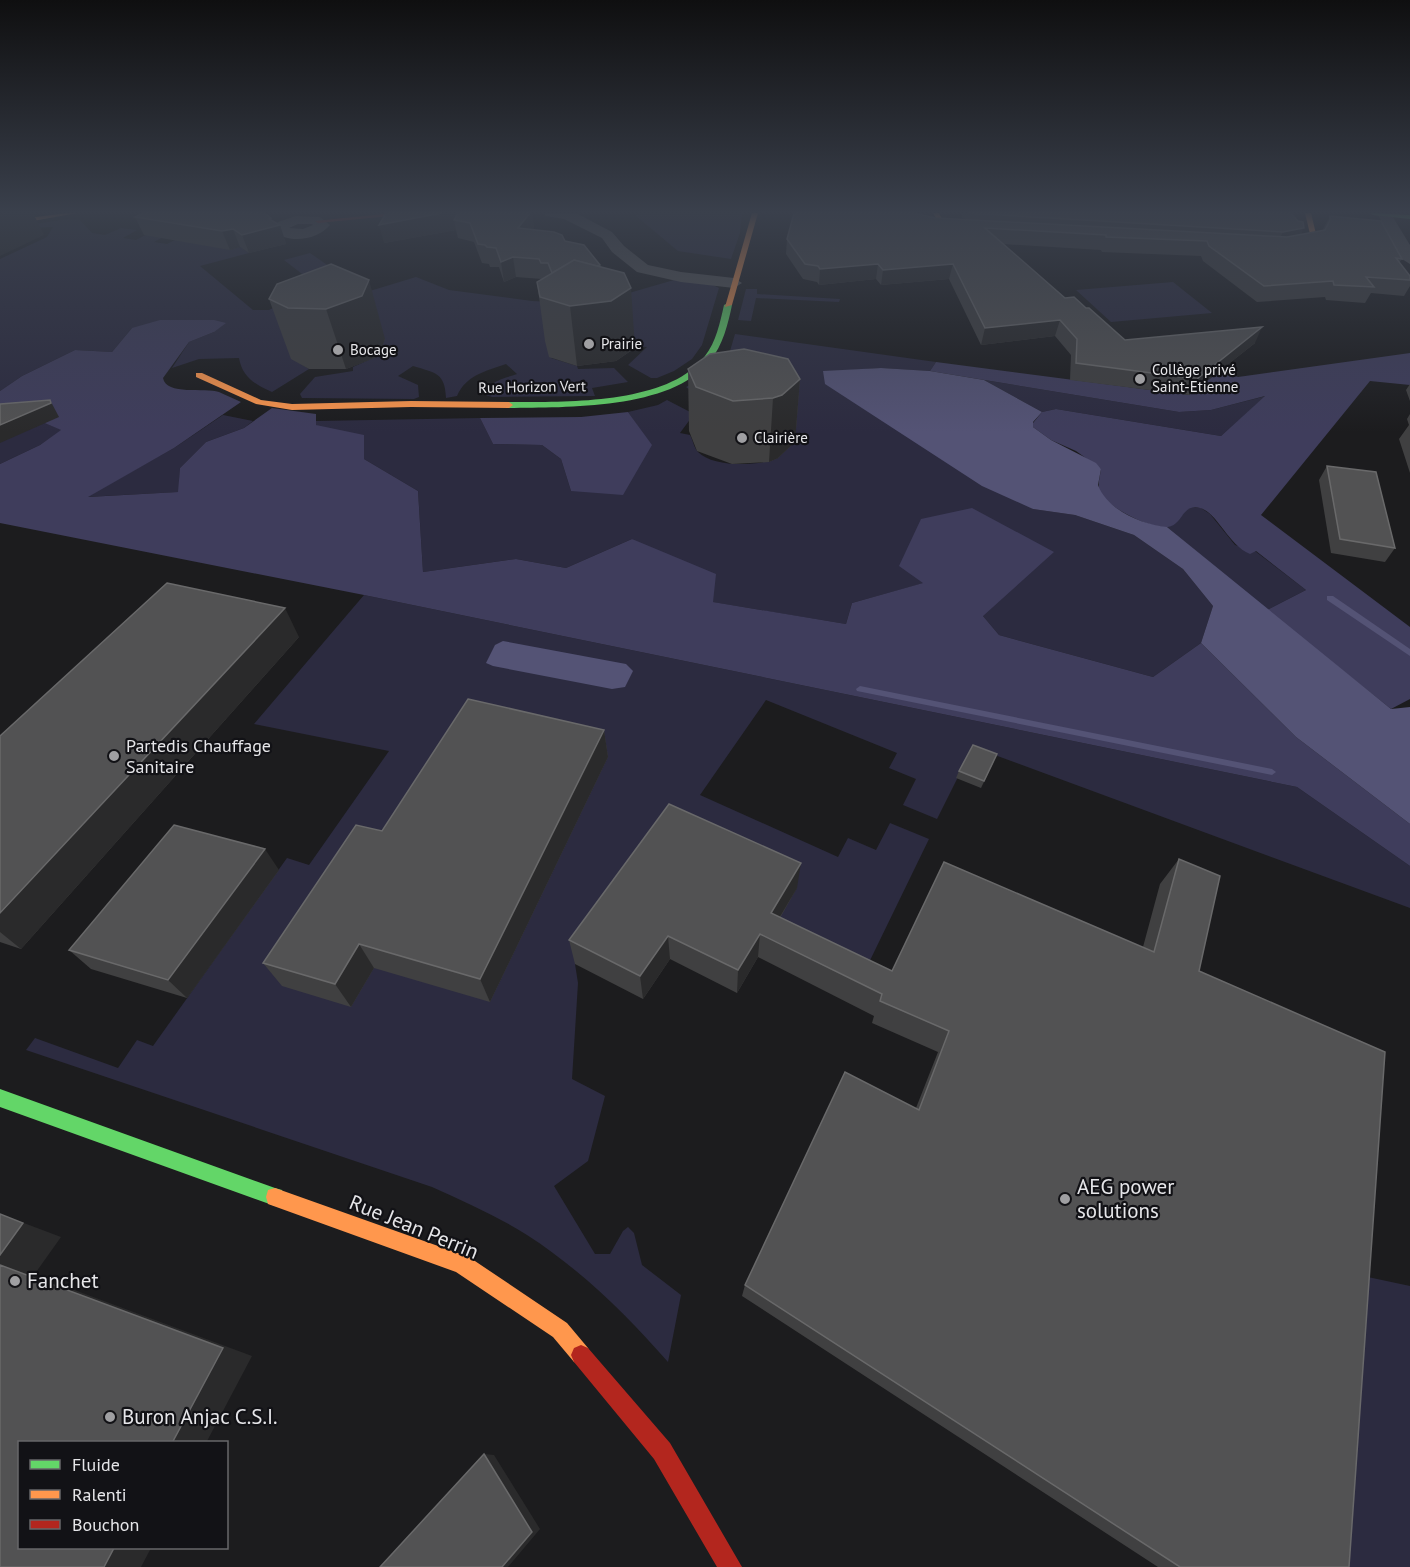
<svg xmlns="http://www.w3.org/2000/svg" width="1410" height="1567" font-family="'PT Sans',sans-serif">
  <rect width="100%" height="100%" fill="#1c1c1e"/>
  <g fill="#2c2b40">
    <path d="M642,213h100l-2,20 -9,26 -53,-8 -43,-36z"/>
    <path d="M68,219l12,1 12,13 13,2 16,-7 16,2 -14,8 13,2 15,-8 16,3 -13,7 13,2 14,-7 49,13 10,-3 9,6 -49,13 53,44h16l10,-5 38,2 99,-30 33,13 83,11 18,1 79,-9 45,-13 39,5 6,3 -17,57 -10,14 -18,12 -17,7h-6l-23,-13 19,-18 -13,-1 -83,12 26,8 1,3 36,-1 14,14 -36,6 3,8 -103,1 -6,-2c2,-14 19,-17 31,-21l-11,-10c-20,7 -40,11 -49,32l-11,2c-1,-25 -10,-25 -33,-32l-15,10 20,9 1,12 -5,2 -112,-1 -2,-4 15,-17 38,-6v-4l27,-12 -87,4 16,10 -37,23c-16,-7 -30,-15 -33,-34l-40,1 -27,9 17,-26 25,-10 -82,-4 -20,24 -37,-2 -53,26 -22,15v-132l47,-22 6,-10 -53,2z"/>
    <path d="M310,253l23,16 -27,8 -22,-17z"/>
    <path d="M1173,282l39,31 -101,9 -35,-32z"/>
    <path d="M746,289h11v5l83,5 -1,3 -83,-4 -5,23 -13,-1z"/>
    <path d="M735,334l201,28 -6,9 -50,-3 -57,4 210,137 42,6 59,20 49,34 30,37 -12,37 -48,34 -154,-42 -16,-19 -59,-33 -72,20 -6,21 -134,-22 -80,-63 -66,29 -50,-9 -93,13 -5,-81 -54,-32 -48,-34v-4l164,-3 13,26 49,1 19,14 10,32 80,-46 -23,-33 30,-7 9,-5 27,14 -14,19 10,2c3,5 4,13 8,17 16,16 61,14 80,6l-92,-71 10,-5 34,-31z"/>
    <path d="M984,380l195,32 32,-2 55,-14 -45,40 -165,-27 -14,3z"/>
    <path d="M0,410l35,9 27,11 -22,15 -40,19z"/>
    <path d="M223,415l30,6 -9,7 -38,14 -26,26 -1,24 -93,5 88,-49z"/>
    <path d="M1191,507l10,1 9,6 25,31 20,6 51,39 -39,20 -100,-83c14,-4 13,-14 24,-20z"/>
    <path d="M364,595l933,192 113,79v42l-437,-161 -36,72 -34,-14 13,-26 -27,-11 8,-15 -131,-53 -66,95 138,62 10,-19 28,12 14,-27 39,16 -70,144 -91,-46 29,-49 -222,76 3,19 -6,96 33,17 -17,65 -34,25 41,68h15l13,-23 5,-4 6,6 8,32 39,30 -13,67c-41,-47 -88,-93 -141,-127 -30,-19 -62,-33 -95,-48l-406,-137 9,-12 83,30 19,-28 16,6 134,-188 22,7 80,-114 -135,-27z"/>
    <path d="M1335,1270l75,16v281h-102z"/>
  </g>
  <g fill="#3f3d5c">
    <path d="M160,320h54l12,3 -12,9 -25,10 -26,36c3,18 42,9 56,14 7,3 15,7 22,10l-67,46 -86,49 90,-5 2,-24 26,-26 38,-14 28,-20 44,6v11l48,10v24l54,32 5,81 93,-13 50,9 66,-29 84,35 -3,28 133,22 6,-21 71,-20 -24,-17 22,-47 51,-11 82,44 -71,64 16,19 154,42 48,-34 95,94 114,87v42l-113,-79 -933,-192 -364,-72v-59l40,-19 21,-15 -26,-11 -35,-9v-19l22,-15 53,-26 37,2 20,-24z"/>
    <path d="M1410,353v32l-40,-4 -109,134 149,112v72l-19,10 -124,-99 39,-20 -50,-39 -6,3c-22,-9 -32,-41 -50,-46 -18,-5 -17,17 -32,19 -18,2 -60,-19 -68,-35 -3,-7 0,-15 1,-23l-25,-18 -25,-11 -18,-13v-4l9,-11 14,-3 165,27 44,-40 -54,14 -32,2 -249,-41 6,-9 253,33 31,-24 18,6z"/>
    <path d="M628,412l24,33 -29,50 -52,-4 -10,-32 -19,-14 -49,-1 -13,-26 101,-1z"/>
  </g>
  <g fill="#545375">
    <path d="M881,368l49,3 54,9 58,32 -9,10v5l18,13 45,23 5,6 -3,16c9,25 45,40 69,42l224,182 19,-2v117l-114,-87 -95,-94 12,-37 -30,-37 -49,-34 -59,-20 -42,-6 -51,-23 -157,-102 -2,-13z"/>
    <path d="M503,641l123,23 7,7 -8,16 -13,2 -119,-23 -7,-3 9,-18z"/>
  </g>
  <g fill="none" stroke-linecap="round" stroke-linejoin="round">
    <g fill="#545375" fill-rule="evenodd">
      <path d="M1327,596h6l77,53v7l-83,-56z"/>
      <path d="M860,686l412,83 4,3 -4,3 -415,-84 -1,-2z"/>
    </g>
    <g fill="#585859" fill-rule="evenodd">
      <path d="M544,213h32l36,19 12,14 24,19 33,7 53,6 8,5 -8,5 -53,-6 -44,-10 -25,-20 -10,-14 -38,-19 -18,-3z"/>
      <path d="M1377,213l14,1 19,31v19l-8,-5z"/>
      <path d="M296,216l24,1 10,8c-12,15 -43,20 -57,5l5,-8zM298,224h14l1,1 -10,4 -14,-1z"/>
    </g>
    <g fill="#63d668" fill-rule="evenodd">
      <path d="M1370,213l40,2v4l-37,-4z"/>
      <path d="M728,303l4,2c-4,19 -9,40 -22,56 -39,49 -144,46 -201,47l-4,-3 4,-3c55,0 160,3 196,-46 11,-14 15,-33 19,-51z"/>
      <path d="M0,1089l275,99 7,2 2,7 -2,7 -7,2 -275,-99z"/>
    </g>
    <g fill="#ff974d" fill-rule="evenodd">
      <path d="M5,213h7l-5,5c23,2 46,-5 70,-5l-55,10 -20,-2 -2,-4z"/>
      <path d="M752,213h6l-26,92 -7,2z"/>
      <path d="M933,213h6l3,6 42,9 -3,2 -43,-8z"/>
      <path d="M1305,213h6l5,21 -3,7 -40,5 2,-3 33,-5 2,-4z"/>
      <path d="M196,373h6l59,27 31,4 119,-3 98,1 4,3 -4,3 -98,-1 -119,3 -36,-6 -60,-27z"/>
      <path d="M275,1188l194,69 98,66 21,25 3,7 -3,7 -7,3 -7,-3 -21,-25 -97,-65 -188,-68 -2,-7 2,-7z"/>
    </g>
    <g fill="#b3261e" fill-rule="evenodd">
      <path d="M393,213h28l-103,10 -3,-2z"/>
      <path d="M581,1345l7,3 82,95 72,124h-25l-63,-108 -80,-97 -3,-7 3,-7z"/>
    </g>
  </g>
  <g fill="#404041">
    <path d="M144,213h122l5,5 1,3 8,4 6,19 -37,9 -9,-6 -10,3 -86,-15 -9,-18z"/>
    <path d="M386,213h146l2,16 -1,1 32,11 35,24 35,83 -19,13 -39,5 -28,-9 -4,-16 -8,-59 5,-3 -26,-2 -12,5 -5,-15h-9l-1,-3 -7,-1 -8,-21 -16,-4 -2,-8 -72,13z"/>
    <path d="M962,213h329l10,21 -17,3h3l35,-6 8,-15 72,43 -3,4 11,13v10l-6,10 -33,-3 -6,10 -39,-3 -1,-3 -68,5 -54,-41 -2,-5 -99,-4 -1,-2 -98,-6 62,54 60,42 130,3 -66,52 -119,-15 1,-25 -16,-19 -74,9 -32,-66 -68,6 -5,-6 -57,6 -2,-3 -14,-3 -17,-25 1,-15 149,-21 34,2 -8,-2z"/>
    <path d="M277,284l108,55 -6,17 -33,13h-37l-18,-10 -22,-60z"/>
    <path d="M688,369l112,10 -5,63 -17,16 -9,4 -37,2 -35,-13 -8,-20z"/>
    <path d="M1410,384v17l-4,-11z"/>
    <path d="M1410,414v59l-11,-34 10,-14 -2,-6z"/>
    <path d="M1327,466l68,82 -10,14 -54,-9 -12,-73z"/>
    <path d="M299,637l-278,312 -21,-7v-206z"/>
    <path d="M604,730l4,27 -118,245 -116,-34 -23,39 -69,-21 -19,-23 119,-132z"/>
    <path d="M994,761l-13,27 -25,-10 3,-7z"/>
    <path d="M1179,859l20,112 150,596h-191l-416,-271 3,-11 171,-177 22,-56 -66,-29 2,-7 -116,-59 -21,36 -67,-34 -27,40 -68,-35 -6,-24 228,-52 -17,30 112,53 251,-24 17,-63z"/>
    <path d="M279,870l-92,128 -96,-29 -22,-19z"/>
  </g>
  <g fill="#2a2a2b">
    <path d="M6,213h27l11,22 -44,21v-40z"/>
    <path d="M265,213l6,15 -2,-9 2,-1 3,9 6,-2 6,19 -37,9 -7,-18z"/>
    <path d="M442,213h18l-6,7 2,10 -72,13 -5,-18z"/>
    <path d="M530,213h2l2,16 -13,18 -3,-19z"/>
    <path d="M1304,228l-3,6 -21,4 3,-6z"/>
    <path d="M233,229l7,18 -10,3 -8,-19z"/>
    <path d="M513,257l3,20 -12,5 -3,-20z"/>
    <path d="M878,264l-2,15 -57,6 1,-16z"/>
    <path d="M953,264l-4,15 -68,6 2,-15z"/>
    <path d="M369,280l16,59 -6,17 -33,13 -20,-60z"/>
    <path d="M631,288l4,60 -19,13 -39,5 -7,-60z"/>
    <path d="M1060,320l-5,16 -74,9 4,-17z"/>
    <path d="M1262,327l-7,16 -66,52 8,-16z"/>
    <path d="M800,379l-5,63 -17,16 -9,4 4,-64z"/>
    <path d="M50,400l9,17 -59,26v-18z"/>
    <path d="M285,608l14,29 -278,312 -21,-17v-19z"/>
    <path d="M604,730l4,27 -118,245 -10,-23z"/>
    <path d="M265,849l14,21 -92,128 -19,-18z"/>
    <path d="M801,863l-4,25 -29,49 3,-24z"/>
    <path d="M760,934l-2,23 -21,36 1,-23z"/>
    <path d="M668,936l2,23 -27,40 -3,-23z"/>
    <path d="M359,944l15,24 -23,39 -16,-23z"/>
    <path d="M0,1214l61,23 -27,38 218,81 -46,87h-34l-172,-178z"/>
    <path d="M484,1454l10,1 46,74 -32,38h-6z"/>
    <path d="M114,1548h37l-10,19h-37z"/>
  </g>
  <g fill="#525253" stroke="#69696a" stroke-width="1.5">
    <path d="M144,213h121l6,5 -2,1 11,6 -38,10 -9,-6 -11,2 -87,-14z"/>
    <path d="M386,213h56l-63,12z"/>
    <path d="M458,213h72l-12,15 36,4 8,3 3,6 19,4 16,20 -3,1 -23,-6 -22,13 -4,-10h-7l-2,-4 -26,-2 -12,5 -5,-14 -9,-1 -2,-2 -7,-1 -8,-21 -16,-3z"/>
    <path d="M794,213h119l23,5 351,19 38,-7 5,-10v-4l51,5 21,38 -6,-1 14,18v4l-44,-3 8,10 -40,-2 -1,-4 -69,5 -55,-40 -2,-5 -101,-4v-2l-121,-7 80,70 9,-1 12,11h3l36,32 137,-13 -65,52 -121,-16 1,-24 -17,-19 -75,8 -32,-64 -70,6 -5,-6 -58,5 -2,-3 -13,-2 -18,-25z"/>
    <path d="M968,213h323l7,8 5,1 1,6 -21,4z"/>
    <path d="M574,260l50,13 7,15 -20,13 -41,5 -30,-9 -3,-15z"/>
    <path d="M331,264l38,16 -7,16 -36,13 -38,-1 -19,-9 8,-15z"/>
    <path d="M744,349l44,10 12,20 -18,16 -9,3 -40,3 -37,-14 -8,-18 22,-15z"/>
    <path d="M50,400l1,3 -51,22v-21z"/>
    <path d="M1327,466l49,6 19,76 -55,-9z"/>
    <path d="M167,583l118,25 -285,305v-177z"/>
    <path d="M468,699l136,31 -124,249 -121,-35 -24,40 -72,-21 93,-138 26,6z"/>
    <path d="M973,745l24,9 -13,27 -25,-10z"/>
    <path d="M669,804l132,59 -30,50 121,58 52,-109 210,90 25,-93 41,17 -21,95 186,81 -36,515h-169l-435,-282 100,-213 74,38 30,-79 -69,-30 2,-7 -122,-60 -22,36 -70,-34 -28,40 -71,-36z"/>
    <path d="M174,825l91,24 -97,131 -99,-30z"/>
    <path d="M0,1214l23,9 -23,32z"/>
    <path d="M0,1265l223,83 -51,95h-152v105h94l-10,19h-104z"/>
    <path d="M484,1454l48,78 -30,35h-122z"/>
  </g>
  <linearGradient id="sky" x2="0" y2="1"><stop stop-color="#0f0f10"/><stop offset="0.49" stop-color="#3a404c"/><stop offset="1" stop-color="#3a404c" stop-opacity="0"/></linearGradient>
  <rect width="1410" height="432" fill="url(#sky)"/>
  <g fill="#9f9fa2" stroke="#121216" stroke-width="2">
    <circle cx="589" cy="344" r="6"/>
    <circle cx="338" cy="350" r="6"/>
    <circle cx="1140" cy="379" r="6"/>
    <circle cx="742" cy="438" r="6"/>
    <circle cx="114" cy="756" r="6"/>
    <circle cx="1065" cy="1199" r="6"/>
    <circle cx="15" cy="1281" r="6"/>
    <circle cx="110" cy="1417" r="6"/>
  </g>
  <g text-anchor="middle" stroke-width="4.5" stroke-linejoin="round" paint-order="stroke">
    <g font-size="15" fill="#e6e6e9" stroke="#121216" text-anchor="start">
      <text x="601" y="349">Prairie</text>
      <text x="350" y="355">Bocage</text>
      <text x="1152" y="375">Collège privé<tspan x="1152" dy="17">Saint-Etienne</tspan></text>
      <text x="754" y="443">Clairière</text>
    </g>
    <g font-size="15" fill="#e6e6e9" stroke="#121216">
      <text transform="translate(532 387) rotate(-1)" y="5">Rue Horizon Vert</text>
    </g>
    <g font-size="18" fill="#e6e6e9" stroke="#121216" text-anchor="start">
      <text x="126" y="752">Partedis Chauffage<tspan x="126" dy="21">Sanitaire</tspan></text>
    </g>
    <g font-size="21" fill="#e6e6e9" stroke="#121216" text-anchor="start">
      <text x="1077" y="1194">AEG power<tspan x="1077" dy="24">solutions</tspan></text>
      <text x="27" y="1288">Fanchet</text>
      <text x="122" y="1424">Buron Anjac C.S.I.</text>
    </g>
    <g font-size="21" fill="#e6e6e9" stroke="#121216">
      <text transform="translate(414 1227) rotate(22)" y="7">Rue Jean Perrin</text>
    </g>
  </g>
  <rect x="18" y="1441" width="210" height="108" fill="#121216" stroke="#67676a" stroke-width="1.5"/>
  <rect x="30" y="1460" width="30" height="9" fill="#63d668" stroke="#67676a" stroke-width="1.5"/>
  <text x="72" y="1471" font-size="18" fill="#e6e6e9">Fluide</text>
  <rect x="30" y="1490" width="30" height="9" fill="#ff974d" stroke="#67676a" stroke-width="1.5"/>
  <text x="72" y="1501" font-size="18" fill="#e6e6e9">Ralenti</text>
  <rect x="30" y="1520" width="30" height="9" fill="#b3261e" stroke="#67676a" stroke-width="1.5"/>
  <text x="72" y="1531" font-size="18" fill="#e6e6e9">Bouchon</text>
</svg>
